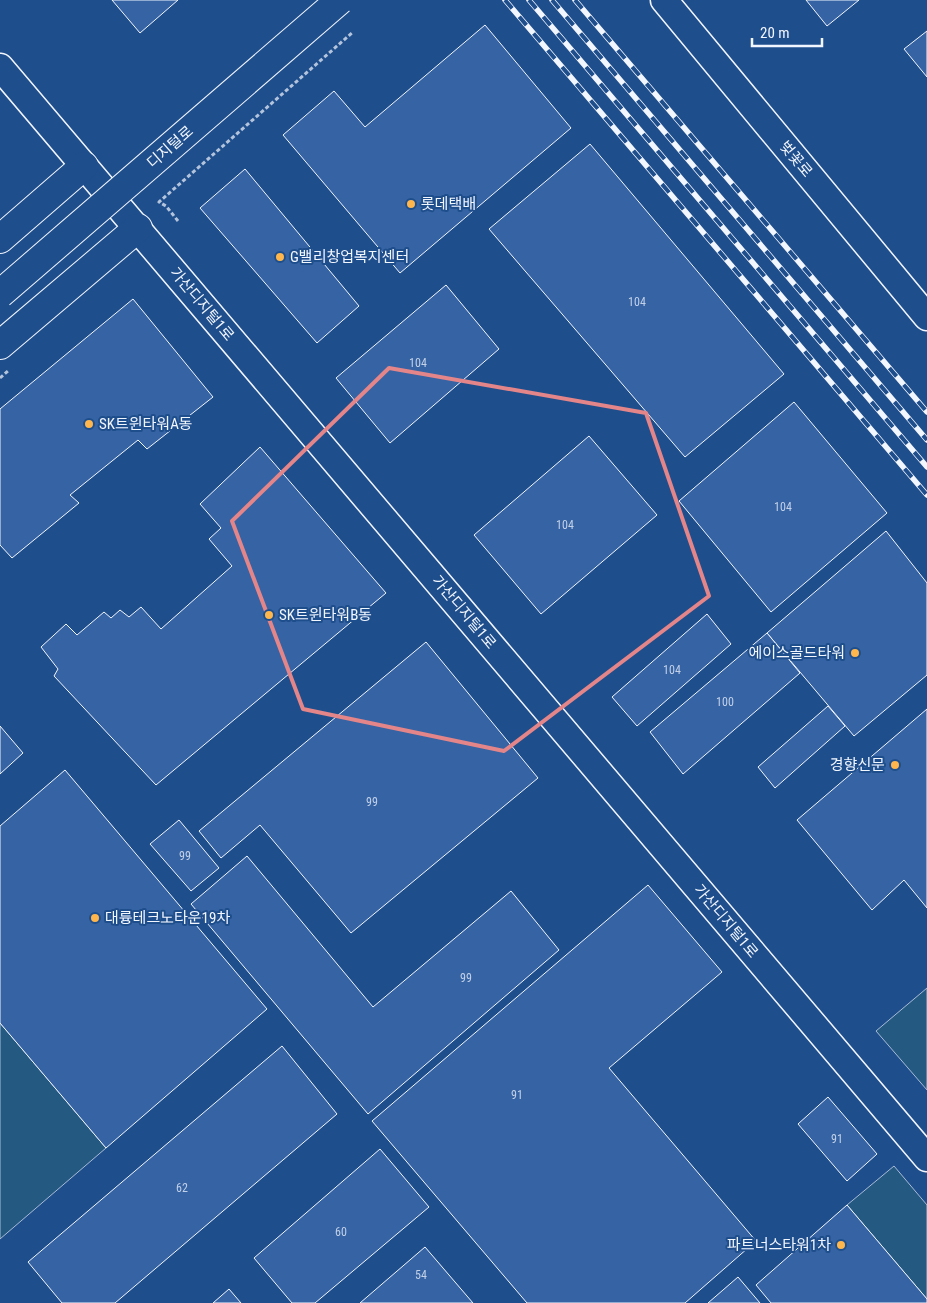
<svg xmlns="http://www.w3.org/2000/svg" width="927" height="1303" font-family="'Roboto Condensed','Noto Sans KR',sans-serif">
  <rect width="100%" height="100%" fill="#1f4e8c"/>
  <g fill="#245a82" stroke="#a8bbd7">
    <path d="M927,988v102l-51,-59z"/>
    <path d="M0,1023l106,125 -106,91z"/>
    <path d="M894,1166l33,39v94l-80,-94z"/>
  </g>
  <g fill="#3563a3" stroke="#f2f6ff">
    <path d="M112,0h66l-38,33z"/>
    <path d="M806,0h53l-32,26z"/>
    <path d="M485,25l86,103 -171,145 -117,-138 51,-44 31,36z"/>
    <path d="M927,31v46l-23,-28z"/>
    <path d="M590,144l194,230 -99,83 -196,-228z"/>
    <path d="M245,169l114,137 -42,37 -117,-135z"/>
    <path d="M446,285l53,64 -109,94 -54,-65z"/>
    <path d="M133,299l80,98 -66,52 -9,-9 -68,55 9,8 -67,55 -12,-13v-136z"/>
    <path d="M794,402l93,111 -116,99 -92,-111z"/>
    <path d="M589,436l68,79 -116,99 -67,-79z"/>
    <path d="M260,447l126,146 -230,192 -102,-109 4,-7 -17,-22 25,-23 11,11 27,-23 7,6 9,-8 9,7 12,-10 20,22 71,-63 -23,-27 12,-11 -21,-24z"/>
    <path d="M886,531l41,52v92l-73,61 -87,-103z"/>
    <path d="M707,614l24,30 -94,82 -25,-29z"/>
    <path d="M767,633l33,40 -117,101 -33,-42z"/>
    <path d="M426,642l112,136 -187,155 -91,-108 -39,33 -22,-27z"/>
    <path d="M828,706l17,20 -70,62 -17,-21z"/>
    <path d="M927,709v199l-23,-28 -32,30 -75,-90z"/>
    <path d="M0,726l23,27 -23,21z"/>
    <path d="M65,770l202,239 -161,139 -106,-125v-197z"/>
    <path d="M179,820l40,48 -28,23 -41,-47z"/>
    <path d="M247,856l126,151 138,-116 48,59 -191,164 -177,-210z"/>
    <path d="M648,885l74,87 -113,96 147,173 -71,62h-158l-155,-182z"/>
    <path d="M282,1046l55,68 -222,189h-53l-34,-41z"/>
    <path d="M828,1097l49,57 -30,27 -49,-57z"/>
    <path d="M380,1149l49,58 -114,96h-23l-38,-45z"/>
    <path d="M847,1205l80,94v4h-156l-15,-18z"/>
    <path d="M425,1247l48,56h-113z"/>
    <path d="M738,1277l22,26h-52z"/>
    <path d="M229,1289l12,14h-28z"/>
  </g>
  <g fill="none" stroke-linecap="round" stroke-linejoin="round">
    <g stroke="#f2f6ff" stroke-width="29">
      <g id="minor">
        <path d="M664,0l263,317"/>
        <path d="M0,67l927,1091"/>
      </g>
    </g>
    <g stroke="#f2f6ff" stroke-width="30">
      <g id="major">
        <path d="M0,239l84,-73"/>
        <path d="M0,345l138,-117"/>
      </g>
    </g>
    <g stroke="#b3c4dc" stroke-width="3" stroke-dasharray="4 2.5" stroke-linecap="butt">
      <path d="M178,221l-12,-15 -7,-4 194,-170"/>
      <path d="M0,378l9,-8"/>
    </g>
    <use href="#minor" stroke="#1f4e8c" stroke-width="26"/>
    <use href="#major" stroke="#1f4e8c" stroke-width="28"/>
    <g stroke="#f2f6ff" stroke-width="5.5">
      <g id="rail">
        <path d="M505,0l422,495"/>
        <path d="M529,0l398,467"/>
        <path d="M552,0l375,440"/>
        <path d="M575,0l352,412"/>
      </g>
    </g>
    <use href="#rail" stroke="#1f4e8c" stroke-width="4" stroke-dasharray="11" stroke-linecap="butt"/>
    <g stroke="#f2f6ff" stroke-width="30" stroke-linecap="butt">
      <path id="major-bridge" d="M0,294l340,-294"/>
    </g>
    <use href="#major-bridge" stroke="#1f4e8c" stroke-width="28"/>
  </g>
  <path fill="none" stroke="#e38589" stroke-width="4" stroke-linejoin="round" d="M389,368l257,45 63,183 -205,155 -201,-42 -71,-188z"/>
  <g fill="#ffb74d" stroke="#1f4e8c" stroke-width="2">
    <circle cx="411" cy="204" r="5"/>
    <circle cx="280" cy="257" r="5"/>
    <circle cx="89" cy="424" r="5"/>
    <circle cx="269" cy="615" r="5"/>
    <circle cx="855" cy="653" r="5"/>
    <circle cx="895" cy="765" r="5"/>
    <circle cx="95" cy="918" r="5"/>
    <circle cx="841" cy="1245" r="5"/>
  </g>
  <g text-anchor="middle" stroke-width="4" stroke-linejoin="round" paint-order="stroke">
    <g font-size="12" fill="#c3d1e8">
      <text x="637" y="306">104</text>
      <text x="418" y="367">104</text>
      <text x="783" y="511">104</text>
      <text x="565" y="529">104</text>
      <text x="672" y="674">104</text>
      <text x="725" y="706">100</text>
      <text x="372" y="806">99</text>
      <text x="185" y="860">99</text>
      <text x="466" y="982">99</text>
      <text x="517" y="1099">91</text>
      <text x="837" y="1143">91</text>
      <text x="182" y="1192">62</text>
      <text x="341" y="1236">60</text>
      <text x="421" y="1279">54</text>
    </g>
    <g font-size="15" fill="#f2f6ff" stroke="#1f4e8c">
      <text transform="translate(170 147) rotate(-41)" y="5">디지털로</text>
      <text transform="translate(796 159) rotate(50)" y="5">벚꽃로</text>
      <text transform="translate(202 304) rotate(50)" y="5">가산디지털1로</text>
      <text transform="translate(464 612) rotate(50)" y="5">가산디지털1로</text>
      <text transform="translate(726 921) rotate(50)" y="5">가산디지털1로</text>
    </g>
    <g font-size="15" fill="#f2f6ff" stroke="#1f4e8c" text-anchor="start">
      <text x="421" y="209">롯데택배</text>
      <text x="290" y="262">G밸리창업복지센터</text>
      <text x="99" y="429">SK트윈타워A동</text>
      <text x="279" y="620">SK트윈타워B동</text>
      <text x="845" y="658" text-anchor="end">에이스골드타워</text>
      <text x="885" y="770" text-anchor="end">경향신문</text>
      <text x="105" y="923">대륭테크노타운19차</text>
      <text x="831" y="1250" text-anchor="end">파트너스타워1차</text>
    </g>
  </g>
  <path d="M752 38v8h70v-8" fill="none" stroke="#f2f6ff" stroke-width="2.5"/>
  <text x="760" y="38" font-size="15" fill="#f2f6ff" stroke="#1f4e8c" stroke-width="4" paint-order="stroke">20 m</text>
</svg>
